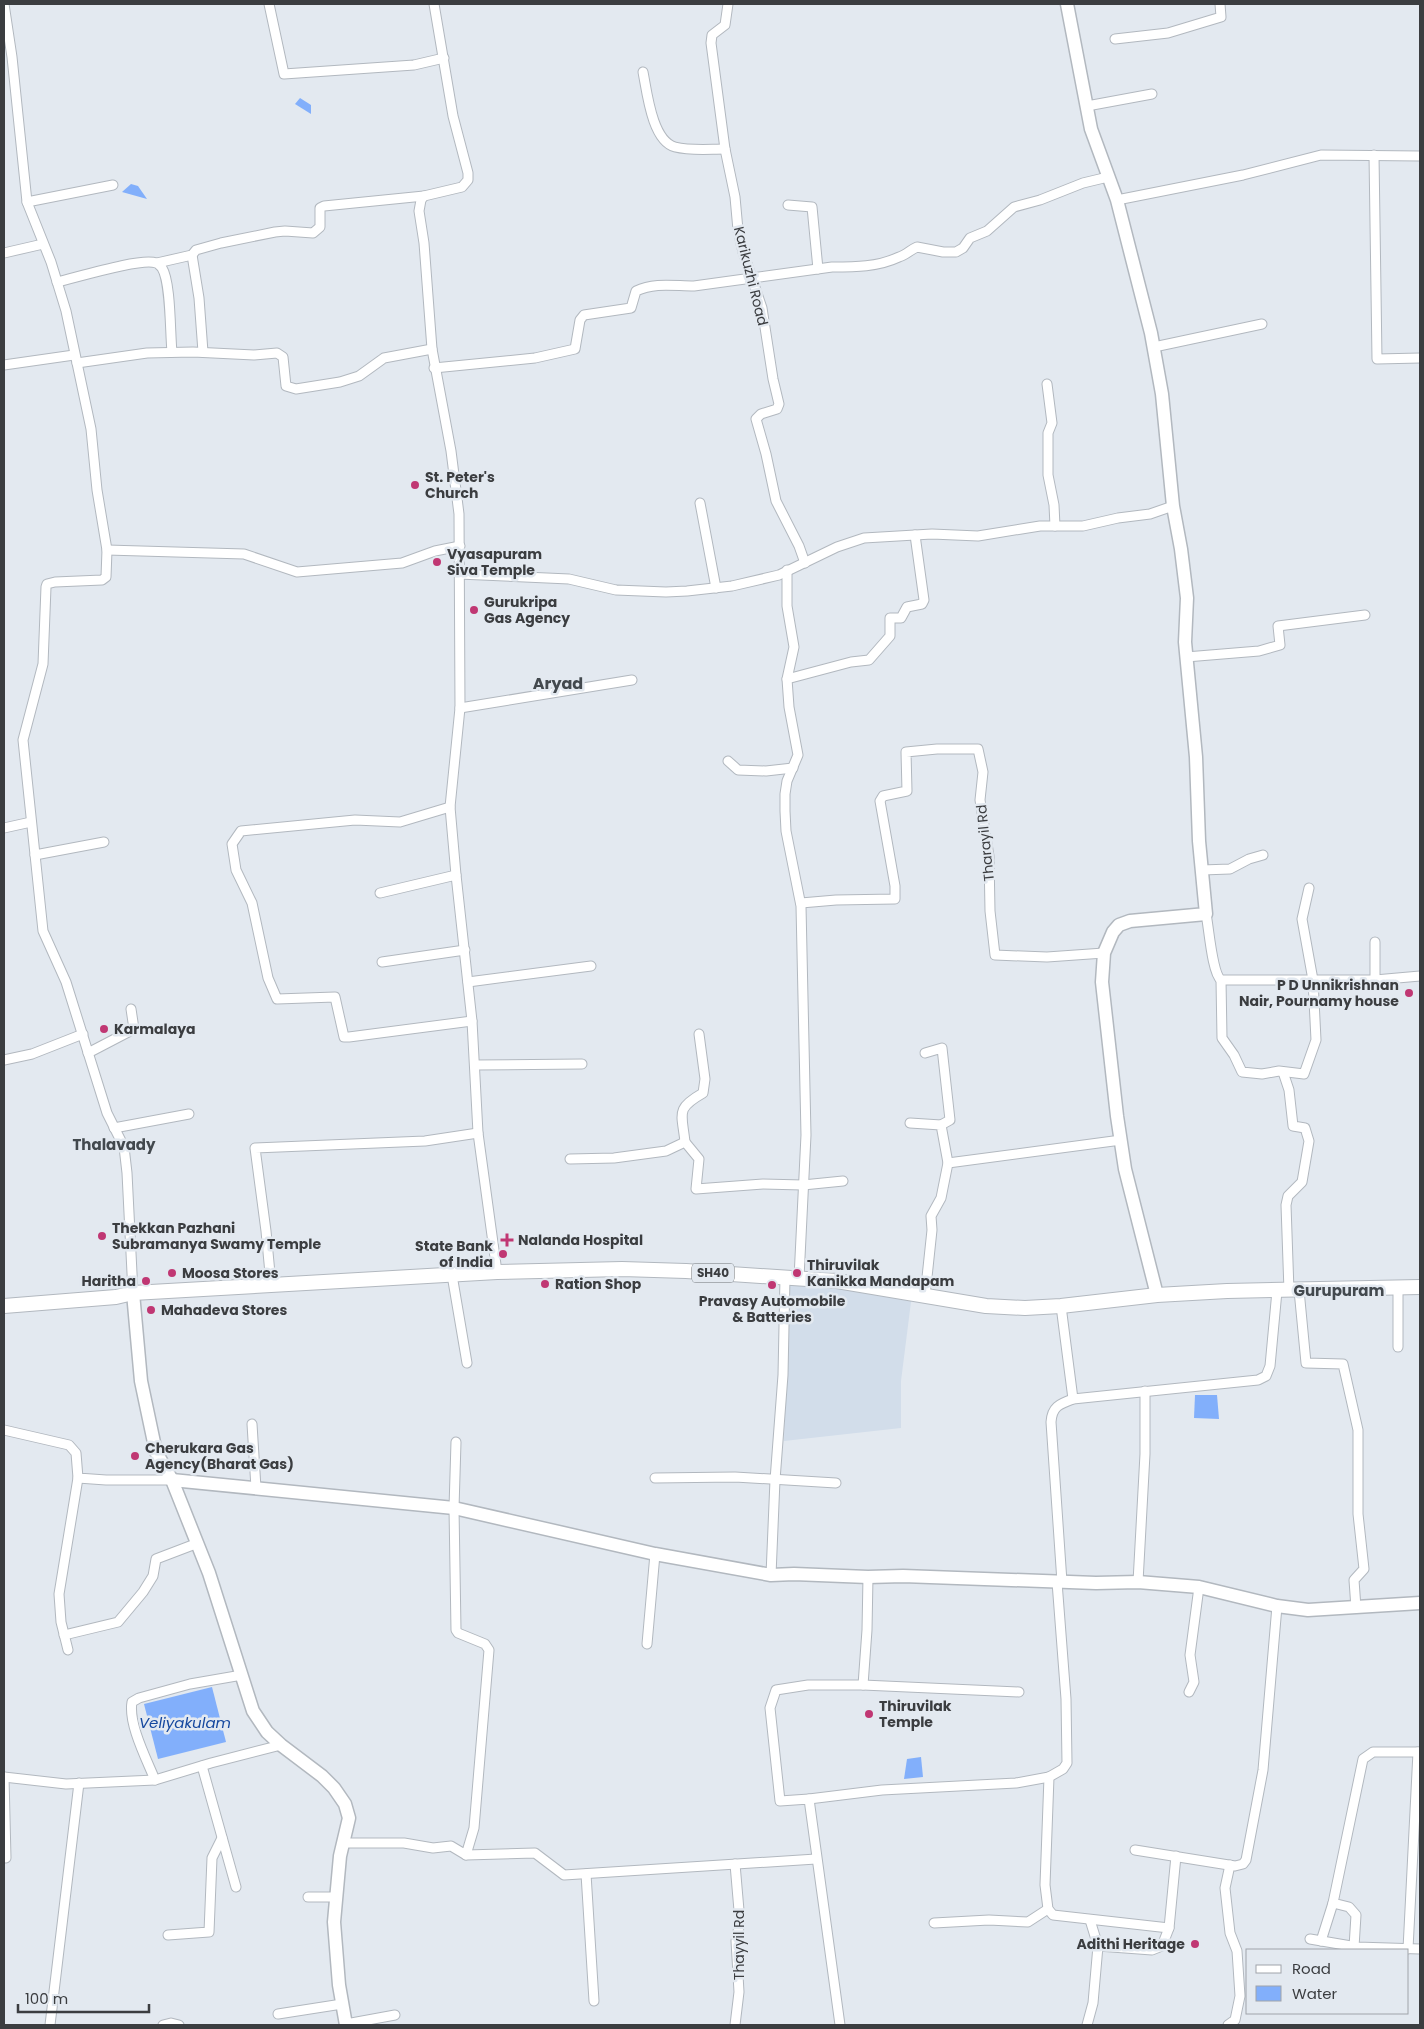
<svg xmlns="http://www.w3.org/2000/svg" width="1424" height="2029" font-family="Poppins,sans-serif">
  <rect width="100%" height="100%" fill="#e3e9f0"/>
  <path fill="#d2ddea" d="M788,1282l124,12 -11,87v47l-117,13z"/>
  <g fill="#82affb">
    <path d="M300,98l11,7v9l-16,-10z"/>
    <path d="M131,184l7,2 9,13 -25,-7z"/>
    <path d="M1195,1395h22l2,24 -25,-1z"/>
    <path d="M212,1687l14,55 -68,17 -14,-55z"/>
    <path d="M921,1757l2,20 -19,2 3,-20z"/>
  </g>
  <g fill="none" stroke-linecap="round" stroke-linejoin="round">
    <g stroke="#b2b8bf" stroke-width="11">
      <g id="street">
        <path d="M4,4l8,53 15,145 24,60 15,49 25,118 6,61 10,60 -1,27 -4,3 -47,2 -8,2 -1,3 -3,77 -20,76 20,191 23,51 41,131 17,34 3,26 6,120"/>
        <path d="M269,4l15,70 130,-9 30,-7"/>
        <path d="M434,4l19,112 15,57v7l-6,7 -38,9 -3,4 -2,11 5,32 8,106 19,102 8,63 1,194 -10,99 6,68 16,146 6,112 19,139"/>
        <path d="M728,4l-3,21 -13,10 -1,8 14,106 10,48 3,33 5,22 19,56 11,71 6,25 -2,5 -16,5 -5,5 10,35 10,47 23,45 6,17"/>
        <path d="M1115,39l53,-6 53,-16 -1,-13"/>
        <path d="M643,72c4,20 9,69 32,75 16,4 34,2 50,2"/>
        <path d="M1087,106l65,-12"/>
        <path d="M1374,155l3,204 43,-1"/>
        <path d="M1117,200l126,-25 78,-20 99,1"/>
        <path d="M27,202l86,-17"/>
        <path d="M788,205l24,2 6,62"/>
        <path d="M4,253l39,-9"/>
        <path d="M192,255l7,43 4,54"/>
        <path d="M157,263l35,-8 4,-5 25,-7 54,-11 10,-1 28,2 7,-6v-19l4,-2 100,-10"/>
        <path d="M57,282c18,-4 85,-25 99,-19 2,0 4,3 6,5 9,14 8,65 10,84"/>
        <path d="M1154,347l108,-23"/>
        <path d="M77,363l70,-10 46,-1 61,3 23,-2 6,4 3,29 10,3 44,-7 19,-6 25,-18 48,-9"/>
        <path d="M4,365l70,-10"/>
        <path d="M434,368l101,-10 40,-9 5,-29 4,-5 47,-7 5,-17c19,-9 38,-5 58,-5l138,-19c23,0 46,0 67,-10 7,-2 11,-7 18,-10l26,5h13l7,-4 7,-10 17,-7 27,-24 26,-7 43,-17 25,-6"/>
        <path d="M1047,384l5,39 -4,10v42l6,30 1,21"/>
        <path d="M700,503l16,85"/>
        <path d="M107,550l137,4 53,18 105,-9 33,-12 25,-5"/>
        <path d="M787,570v36l7,41 -7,32 2,28 9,48 -11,26 -2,13v17l1,20 15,75 5,229 -7,143"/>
        <path d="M459,574l110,5 47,11 50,2 21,-1 45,-5 47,-11 58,-28 27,-9 68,-4 46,2 62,-10h43l35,-8 32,-4 23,-8"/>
        <path d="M1186,657l73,-6 21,-6 -2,-19 87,-11"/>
        <path d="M787,679l64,-17 18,-2 21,-24v-18h11l6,-11 15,-3 2,-4 -9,-65"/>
        <path d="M460,708l172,-28"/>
        <path d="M728,761l10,9 28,1 27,-3"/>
        <path d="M450,807l-50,15 -45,-2 -114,11 -9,13 4,26 16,33 16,75 9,21 58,-2 9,40h5l123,-16"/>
        <path d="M4,828l27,-6"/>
        <path d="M35,855l69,-13"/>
        <path d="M1202,870l28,-1 19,-10 14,-4"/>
        <path d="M380,893l76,-18"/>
        <path d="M801,903l35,-3 59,-1v-13l-15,-85 3,-5 24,-5 -1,-39 31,-3h41l5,23 -3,28 9,56 1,55 5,44 52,2 57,-4"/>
        <path d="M1206,914c3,14 6,59 15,66h154l45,-4"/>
        <path d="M1375,942v38"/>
        <path d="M382,962l83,-12"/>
        <path d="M1221,980l1,58 12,17 8,17 20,2 17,-3 25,3 12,-34 -3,-60 -11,-61 7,-31"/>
        <path d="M468,982l123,-16"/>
        <path d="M88,1053l46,-24 -3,-20"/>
        <path d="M925,1053l17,-5 8,72 -9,5"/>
        <path d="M4,1060l28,-6 51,-20"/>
        <path d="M475,1065l107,-1"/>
        <path d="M1283,1072l6,18 4,36 12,2 4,13 -7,41 -14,14 -2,9 3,86"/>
        <path d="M910,1123l31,2 7,38 -7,35 -10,18 1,14 -7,66"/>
        <path d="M114,1128l75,-14"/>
        <path d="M685,1142c-3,-29 -10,-33 18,-49l2,-14 -6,-45"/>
        <path d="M570,1159l44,-1 52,-7 19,-9 14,17 -3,30 67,-5 40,1 40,-4"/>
        <path d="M948,1163l173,-23"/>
        <path d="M452,1275l15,88"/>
        <path d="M271,1284l-5,-53 -11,-83 170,-7 53,-8"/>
        <path d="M1398,1287v60"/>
        <path d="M1299,1290l7,73 37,1 15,66v84l6,55 -10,11 2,28"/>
        <path d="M1061,1306l12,93"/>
        <path d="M252,1424l4,64"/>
        <path d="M4,1430l65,15 7,8 2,25 28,2h66"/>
        <path d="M655,1478l80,-1 101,6"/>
        <path d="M771,1575l4,-95 8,-105 2,-98"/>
        <path d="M1057,1582l9,117 1,64 -4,6 -14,8 -4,108 3,24 5,6 116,13"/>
        <path d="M1062,1582l-11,-160c1,-15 8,-18 22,-23l185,-19 8,-4 4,-10 7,-75"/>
        <path d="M1138,1582l7,-128v-63"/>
        <path d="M64,1635l54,-13 25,-30 10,-16 3,-17 42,-16"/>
        <path d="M647,1644l8,-90"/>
        <path d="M68,1650l-7,-28 -2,-28 19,-116"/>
        <path d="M863,1685l4,-55 1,-53"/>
        <path d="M1189,1692l5,-10 -4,-27 9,-68"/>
        <path d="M202,1766l34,121"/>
        <path d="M4,1777l62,7 89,-4 56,-17 70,-18"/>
        <path d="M4,1777l2,81"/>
        <path d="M155,1780c-8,-20 -27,-56 -23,-78l7,-4 51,-14 52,-9"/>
        <path d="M809,1799l73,-9 134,-7 33,-6"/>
        <path d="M344,1843h60l29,5 18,-2 15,9 8,-27 15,-178 -4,-6 -27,-11 -2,-3 -2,-122 2,-66"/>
        <path d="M1135,1850l100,16 8,-2 3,-4 17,-90 14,-164"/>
        <path d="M466,1855l69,-2 29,22 252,-16"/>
        <path d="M735,1864l5,58 -4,19 3,51 -4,33"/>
        <path d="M586,1874l8,127"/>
        <path d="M308,1897h28"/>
        <path d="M934,1923l55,-3 39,2 20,-13"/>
        <path d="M168,1935l41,-3 3,-74 10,-20"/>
        <path d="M1310,1939l47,8 63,2"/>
        <path d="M1321,1941l12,-38"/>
        <path d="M1098,1946l54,4 10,-4 7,-18 7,-72"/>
        <path d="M1354,1947l2,-32 -7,-8 -16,-4 30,-144 10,-7h47"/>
        <path d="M1408,1949l10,-197"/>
        <path d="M278,2014l64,-10"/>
        <path d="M346,2024l49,-9"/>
        <path d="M50,2025l29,-242"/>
        <path d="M163,2025l8,-2 8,2"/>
        <path d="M840,2025l-31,-226 -29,2 -10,-93 6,-18 32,-5h55l156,7"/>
        <path d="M1087,2025l6,-22 5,-57 -8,-26"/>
        <path d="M1228,2025l7,-5 5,-24 -3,-45 -7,-18 -5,-45 5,-23"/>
      </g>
    </g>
    <g stroke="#b2b8bf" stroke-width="15">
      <g id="secondary">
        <path d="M1067,4l24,125 26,71 34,133 11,61 11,112 8,43 6,49 -2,44 11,115 3,84 7,73 -76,7 -11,4 -6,7 -9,21 -2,29 15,134 8,53 32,126"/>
        <path d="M133,1293l8,88 15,71 16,28 37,93 44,138 14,21 14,13 41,31 12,12 11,16 4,14 -9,38 -6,66 5,63 7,40"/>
        <path d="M172,1480l282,28 201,46 116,21 23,-1 74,3 35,-1 193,7 42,-1 61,5 78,19 31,4 112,-7"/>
      </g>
    </g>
    <g stroke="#b2b8bf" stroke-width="16">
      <path id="primary" d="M4,1306l112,-9 17,-4 364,-21 125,-3 64,2 151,10 149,25 39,2 36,-2 96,-11 70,-4 193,-4"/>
    </g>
    <use href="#street" stroke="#fff" stroke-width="9"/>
    <use href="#secondary" stroke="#fff" stroke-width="12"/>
    <use href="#primary" stroke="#fff" stroke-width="14"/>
  </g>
  <g fill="#c03773" stroke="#e3e9f0" stroke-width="2">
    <circle cx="415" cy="485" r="5"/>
    <circle cx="437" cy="562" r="5"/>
    <circle cx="474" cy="610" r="5"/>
    <circle cx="1409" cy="993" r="5"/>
    <circle cx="104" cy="1029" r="5"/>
    <circle cx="102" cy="1236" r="5"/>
    <path d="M504.5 1232.5h5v5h5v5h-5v5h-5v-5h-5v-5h5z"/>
    <circle cx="503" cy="1254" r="5"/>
    <circle cx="172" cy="1273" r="5"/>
    <circle cx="797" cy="1273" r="5"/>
    <circle cx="146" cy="1281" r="5"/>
    <circle cx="545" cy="1284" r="5"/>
    <circle cx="772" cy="1285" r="5"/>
    <circle cx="151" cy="1310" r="5"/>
    <circle cx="135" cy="1456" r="5"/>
    <circle cx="869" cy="1714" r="5"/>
    <circle cx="1195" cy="1944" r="5"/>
  </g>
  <g text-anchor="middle" stroke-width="5" stroke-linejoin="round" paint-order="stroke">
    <rect fill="#e3e9f0" stroke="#6d7175" stroke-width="1" x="692" y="1263.5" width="42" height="19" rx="4"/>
    <g font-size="12" font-weight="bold" fill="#3b3d40">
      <text x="713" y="1277">SH40</text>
    </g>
    <g font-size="14" fill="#3b3d40" stroke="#e3e9f0">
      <text transform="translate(751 276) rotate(76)" y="5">Karikuzhi Road</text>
      <text transform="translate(985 843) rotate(-96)" y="5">Tharayil Rd</text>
      <text transform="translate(739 1945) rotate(-90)" y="5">Thayyil Rd</text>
    </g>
    <g font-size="14" font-weight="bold" fill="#3b3d40" stroke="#e3e9f0" text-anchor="start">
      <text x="425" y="482">St. Peter's<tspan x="425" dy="16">Church</tspan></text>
      <text x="447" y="559">Vyasapuram<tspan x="447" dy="16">Siva Temple</tspan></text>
      <text x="484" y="607">Gurukripa<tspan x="484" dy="16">Gas Agency</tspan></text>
      <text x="1399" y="990" text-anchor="end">P D Unnikrishnan<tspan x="1399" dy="16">Nair, Pournamy house</tspan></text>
      <text x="114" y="1034">Karmalaya</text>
      <text x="112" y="1233">Thekkan Pazhani<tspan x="112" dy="16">Subramanya Swamy Temple</tspan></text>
      <text x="518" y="1245">Nalanda Hospital</text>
      <text x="493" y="1251" text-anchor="end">State Bank<tspan x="493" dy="16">of India</tspan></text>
      <text x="807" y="1270">Thiruvilak<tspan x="807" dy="16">Kanikka Mandapam</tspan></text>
      <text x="182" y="1278">Moosa Stores</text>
      <text x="136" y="1286" text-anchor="end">Haritha</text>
      <text x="555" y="1289">Ration Shop</text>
      <text x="772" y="1306" text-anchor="middle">Pravasy Automobile<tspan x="772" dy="16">&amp; Batteries</tspan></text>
      <text x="161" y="1315">Mahadeva Stores</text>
      <text x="145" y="1453">Cherukara Gas<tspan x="145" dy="16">Agency(Bharat Gas)</tspan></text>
      <text x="879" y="1711">Thiruvilak<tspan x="879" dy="16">Temple</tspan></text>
      <text x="1185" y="1949" text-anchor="end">Adithi Heritage</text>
    </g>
    <g font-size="15" font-weight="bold" fill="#43494e" stroke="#e3e9f0">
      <text x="114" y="1150">Thalavady</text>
      <text x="1339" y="1296">Gurupuram</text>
    </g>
    <g font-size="15" font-style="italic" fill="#14479e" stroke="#e3e9f0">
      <text x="185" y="1728">Veliyakulam</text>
    </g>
    <g font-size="16" font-weight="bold" fill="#43494e" stroke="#e3e9f0">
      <text x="558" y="689">Aryad</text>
    </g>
  </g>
  <rect width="1424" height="2029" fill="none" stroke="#3b3d40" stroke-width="10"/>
  <rect x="1246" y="1949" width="162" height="65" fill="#e3e9f0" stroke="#a0a4aa"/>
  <rect x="1256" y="1965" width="25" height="8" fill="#ffffff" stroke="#a0a4aa"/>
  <text x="1292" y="1974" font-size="15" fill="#3b3d40">Road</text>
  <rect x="1256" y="1986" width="25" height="15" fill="#82affb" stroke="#a0a4aa"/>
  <text x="1292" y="1999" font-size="15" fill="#3b3d40">Water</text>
  <path d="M18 2004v8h131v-8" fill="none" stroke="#3b3d40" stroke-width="2.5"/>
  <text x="25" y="2004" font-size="15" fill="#3b3d40" stroke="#e3e9f0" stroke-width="4" paint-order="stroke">100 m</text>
</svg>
